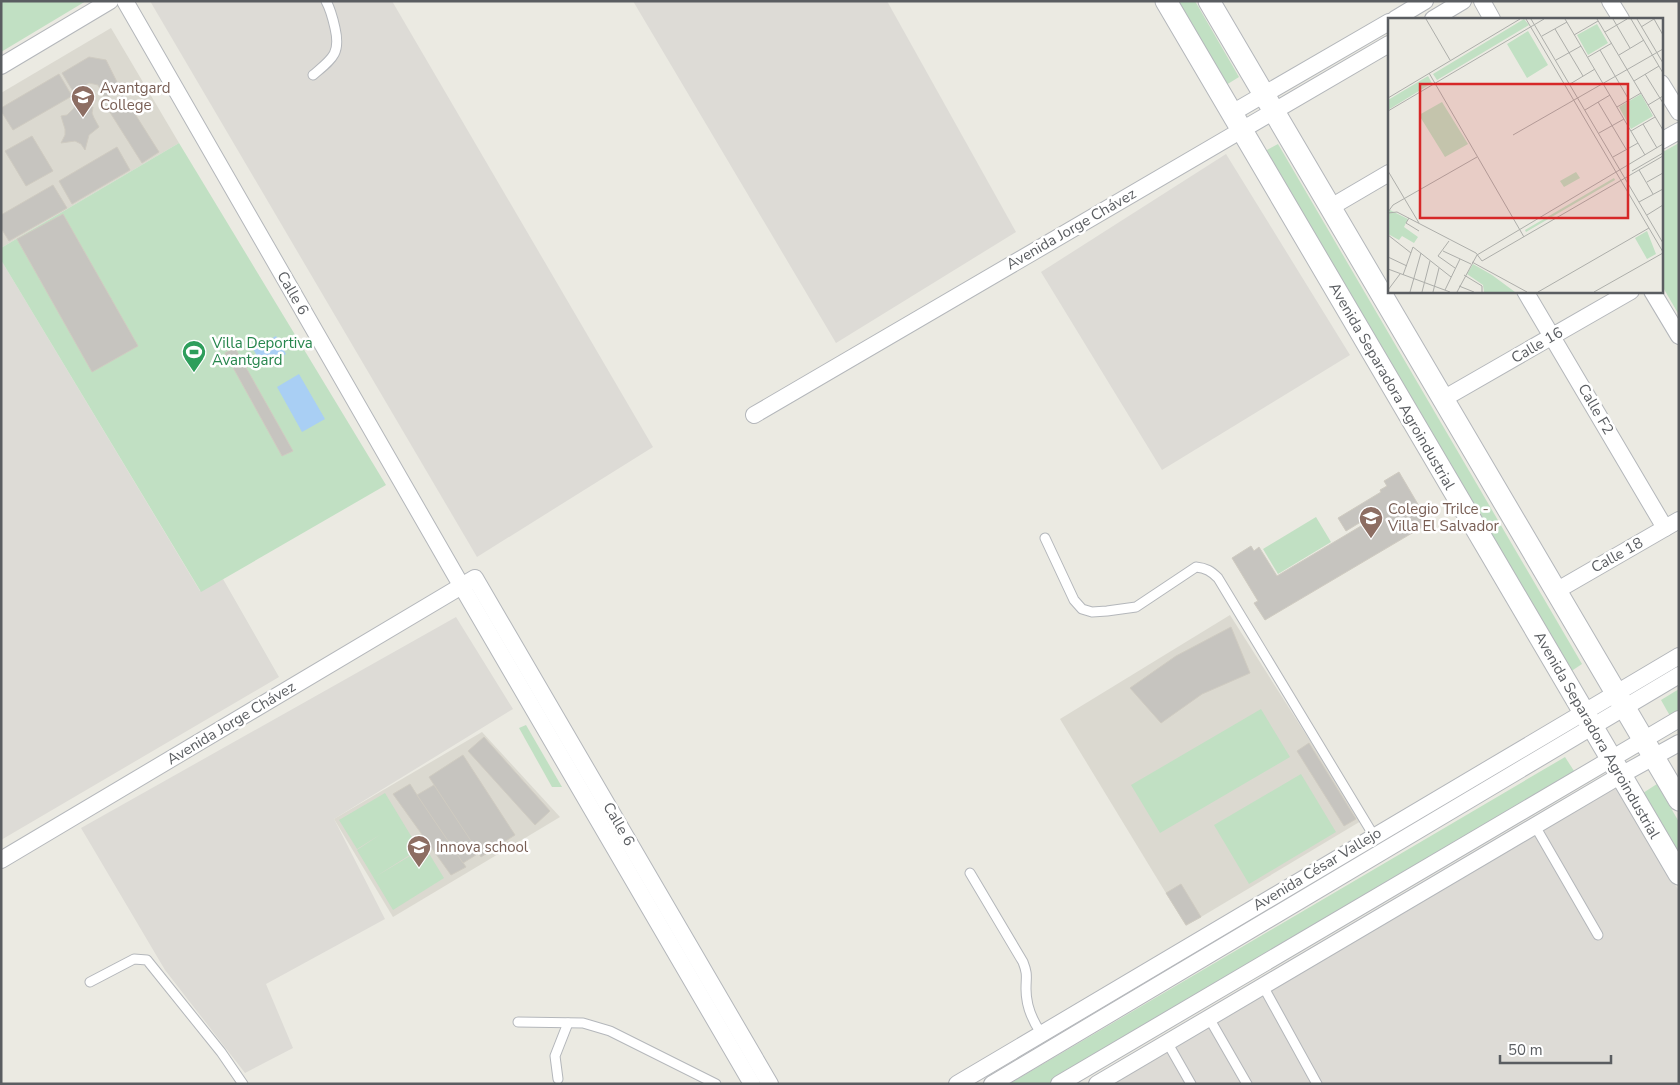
<svg xmlns="http://www.w3.org/2000/svg" width="1680" height="1085" font-family="'Nunito Sans',sans-serif">
  <rect width="100%" height="100%" fill="#ebeae2"/>
  <g fill="#dddbd6">
    <path d="M150,1h242l261,446 -176,110z"/>
    <path d="M633,1h254l129,231 -180,111z"/>
    <path d="M1226,154l124,201 -188,115 -121,-198z"/>
    <path d="M1,260l199,331 23,-12 56,98 -278,163z"/>
    <path d="M456,617l57,92 -179,110 51,100 -119,65 27,64 -48,25 -80,-103 -84,-142z"/>
    <path d="M1617,786l62,105v193h-570z"/>
  </g>
  <g fill="#dbd9d0">
    <path d="M111,28l68,115 -178,105v-155z"/>
    <path d="M1230,615l131,206 -175,105 -126,-207z"/>
    <path d="M482,732l78,85 -167,100 -59,-98z"/>
  </g>
  <g fill="#c1e0c3">
    <path d="M1,1h85l-85,51z"/>
    <path d="M1178,1h17l44,76 -13,8z"/>
    <path d="M179,143l207,342 -185,107 -200,-332v-12z"/>
    <path d="M1679,143v172l-18,-31v-131z"/>
    <path d="M1278,144l304,520 -12,8 -305,-521z"/>
    <path d="M1316,517l15,25 -53,32 -15,-25z"/>
    <path d="M1679,689v32l-5,2 -13,-23z"/>
    <path d="M1261,709l29,48 -130,76 -29,-48z"/>
    <path d="M526,725l36,62h-10l-33,-59z"/>
    <path d="M1565,757l11,17 -527,310h-40z"/>
    <path d="M1301,774l35,58 -87,52 -35,-59z"/>
    <path d="M1657,784l22,38v33l-36,-62z"/>
    <path d="M385,793l34,56 -44,28 50,-30 19,31 -51,32 -36,-60 24,-16 -24,15 -18,-29z"/>
  </g>
  <g fill="#a9cff4">
    <path d="M276,336l10,18 -22,13 -11,-18z"/>
    <path d="M299,374l26,45 -23,13 -25,-45z"/>
  </g>
  <g fill="#c6c4bf" stroke="#cfcbc1">
    <path d="M89,57l17,3 15,30 -16,8 -7,-13 -9,-2 -15,10 -12,-20z"/>
    <path d="M59,74l13,22 -59,34 -12,-19v-3z"/>
    <path d="M123,95l36,57 -17,11 -36,-57z"/>
    <path d="M76,101l2,4 4,2h11l-1,6 2,5 5,9 -10,8 -4,15 -4,-6 -6,-3 -14,2 4,-8v-6l-4,-13 6,-1 7,-7z"/>
    <path d="M32,136l21,35 -27,15 -21,-35z"/>
    <path d="M117,147l13,23 -58,34 -13,-23z"/>
    <path d="M53,185l14,23 -58,33 -8,-13v-13z"/>
    <path d="M63,214l75,132 -46,26 -75,-133z"/>
    <path d="M235,348l58,103 -11,5 -57,-103z"/>
    <path d="M1399,472l30,51 -164,97 -11,-17 4,-2 -26,-43 19,-12 3,5 5,-4 18,29 89,-53 -2,-3 -18,11 -8,-13 43,-26 -1,-2 7,-4 -3,-5z"/>
    <path d="M1231,627l19,46 -48,21 -41,29 -31,-35 46,-32z"/>
    <path d="M484,737l66,74 -15,14 -67,-74z"/>
    <path d="M1309,743l47,76 -12,7 -47,-75z"/>
    <path d="M463,755l52,80 -34,22 -52,-80z"/>
    <path d="M410,784l7,11 49,72 -15,8 -58,-81z"/>
    <path d="M434,785l45,68 -16,10 -46,-68z"/>
    <path d="M1181,884l20,33 -15,8 -20,-32z"/>
  </g>
  <g fill="none" stroke-linecap="round" stroke-linejoin="round">
    <g stroke="#b4b7bb" stroke-width="11">
      <g id="service">
        <path d="M313,75c19,-16 28,-21 22,-47 -2,-9 -4,-18 -9,-27"/>
        <path d="M1045,538l29,62 8,9 10,3 15,-1 29,-4 60,-40c10,1 15,4 22,11l156,258"/>
        <path d="M1535,826l63,109"/>
        <path d="M970,873l53,89c5,13 3,14 3,27 0,17 6,31 15,44"/>
        <path d="M90,982l44,-23 13,1 74,92 22,32"/>
        <path d="M1263,986l54,98"/>
        <path d="M1209,1018l38,66"/>
        <path d="M518,1022l65,1 27,8 106,53"/>
        <path d="M1167,1042l24,42"/>
        <path d="M558,1079l-3,-23 13,-33"/>
      </g>
    </g>
    <g stroke="#b4b7bb" stroke-width="18">
      <g id="minor">
        <path d="M125,1l336,584 291,499"/>
        <path d="M1482,1l10,18"/>
        <path d="M1610,1l11,18"/>
        <path d="M1395,19l30,-18"/>
        <path d="M1433,19l30,-18"/>
        <path d="M1,66l109,-65"/>
        <path d="M1661,83l18,29"/>
        <path d="M1232,113l157,-91"/>
        <path d="M1661,141l18,-10"/>
        <path d="M1331,207l58,-34"/>
        <path d="M1525,291l140,237"/>
        <path d="M1652,291l27,45"/>
        <path d="M1443,399l188,-108"/>
        <path d="M754,415l635,-371"/>
        <path d="M1556,591l123,-71"/>
        <path d="M1,860l474,-282 295,506"/>
        <path d="M957,1084l722,-428"/>
        <path d="M992,1084l687,-409"/>
        <path d="M1059,1084l620,-365"/>
        <path d="M1097,1084l524,-309 58,-32"/>
      </g>
    </g>
    <g stroke="#b4b7bb" stroke-width="23">
      <g id="tertiary">
        <path d="M1166,1l513,873"/>
        <path d="M1209,1l470,799"/>
      </g>
    </g>
    <use href="#service" stroke="#fff" stroke-width="9"/>
    <use href="#minor" stroke="#fff" stroke-width="16"/>
    <use href="#tertiary" stroke="#fff" stroke-width="21"/>
  </g>
  <defs>
    <g id="school-pin" transform="scale(1.25)"><path d="M0 17L-7.5 6A9.5 9.5 0 1 1 7.5 6Z" fill="#8d6e63" stroke="#fff"/><path d="M0-5L7-2L0 1L-7-2ZM-4 1L0 2.5L4 1V4Q0 6-4 4Z" fill="#fff"/></g>
    <g id="stadium-pin" transform="scale(1.25)"><path d="M0 17L-7.5 6A9.5 9.5 0 1 1 7.5 6Z" fill="#2e9e5b" stroke="#fff"/><path d="M0-5a6.5 5 0 1 0 0 10a6.5 5 0 1 0 0-10ZM-3.5-1.8h7v3.6h-7Z" fill="#fff"/></g>
  </defs>
  <g fill-rule="evenodd">
    <use href="#school-pin" x="83" y="97"/>
    <use href="#stadium-pin" x="194" y="352"/>
    <use href="#school-pin" x="1371" y="518"/>
    <use href="#school-pin" x="419" y="847"/>
  </g>
  <g text-anchor="middle" stroke-width="5" stroke-linejoin="round" paint-order="stroke">
    <g font-size="15" fill="#785e54" stroke="#fff" text-anchor="start">
      <text x="100" y="93">Avantgard<tspan x="100" dy="17">College</tspan></text>
      <text x="1388" y="514">Colegio Trilce -<tspan x="1388" dy="17">Villa El Salvador</tspan></text>
      <text x="436" y="852">Innova school</text>
    </g>
    <g font-size="15" fill="#5a5d61" stroke="#fff">
      <text transform="translate(1071 229) rotate(-30)" y="5">Avenida Jorge Chávez</text>
      <text transform="translate(293 293) rotate(60)" y="5">Calle 6</text>
      <text transform="translate(1537 345) rotate(-30)" y="5">Calle 16</text>
      <text transform="translate(1392 386) rotate(60)" y="5">Avenida Separadora Agroindustrial</text>
      <text transform="translate(1596 409) rotate(60)" y="5">Calle F2</text>
      <text transform="translate(1617 555) rotate(-29)" y="5">Calle 18</text>
      <text transform="translate(231 723) rotate(-31)" y="5">Avenida Jorge Chávez</text>
      <text transform="translate(1597 735) rotate(60)" y="5">Avenida Separadora Agroindustrial</text>
      <text transform="translate(619 824) rotate(60)" y="5">Calle 6</text>
      <text transform="translate(1317 869) rotate(-31)" y="5">Avenida César Vallejo</text>
    </g>
    <g font-size="15" fill="#27864d" stroke="#fff" text-anchor="start">
      <text x="212" y="348">Villa Deportiva<tspan x="212" dy="17">Avantgard</tspan></text>
    </g>
  </g>
  <g transform="translate(1388 18)">
    <rect width="275" height="275" fill="#ebeae2"/>
    <path d="M136,1l5,6 -92,55 -4,-6zM209,6l11,19 -20,12 -11,-20zM140,13l20,34 -21,13 -20,-34zM40,58l4,7 -44,27v-10zM253,76l12,22 -22,13 -12,-22zM54,84l26,42 -23,13 -26,-42zM188,154l4,6 -16,9 -4,-6zM226,160l1,2 -89,52 -1,-2zM0,191l20,10 -4,8 14,10 -4,6 -12,-7 -3,4 -11,-6zM259,213l9,23 -9,5 -12,-21zM85,246l19,11 23,17h-31l-1,-7 -16,-11z" fill="#c1e0c3"/>
    <path fill="none" stroke="#adaeaa" stroke-width="1" d="M38,1l24,41M138,1l137,233M143,1l132,224M177,1l80,136M209,1l66,111M225,1l17,29M243,1l32,54M249,1l26,44M266,1l9,16M253,9l13,-8M167,11l28,47M217,14l22,-13M186,17l24,-14M154,18l25,-14M212,32l29,50M231,37l25,-15M200,39l24,-14M168,42l25,-14M41,55l95,164M257,56l18,29M246,63l25,-15M182,66l25,-15M0,80l132,-79M210,84l28,47M260,87l15,-9M229,89l24,-14M197,92l25,-15M0,93l156,-92M255,106l14,24M243,113l24,-14M211,115l25,-14M125,117l150,-86M225,139l25,-14M251,152l14,24M0,153l31,52M244,153l31,-18M259,164l16,-9M251,184l24,-13M0,194l5,-7 84,-48M0,195l9,-1 79,41 6,8 181,-105M259,197l16,-10M21,200l-3,5 13,8M0,217l23,18M61,223l-11,15 17,12M55,233l28,13M0,239l19,9M84,244l55,30M0,251l62,23M15,257l10,-28 38,30M76,257l18,11v6M71,268l15,6M0,272l12,-16M57,272l15,-31M22,274l11,-39M34,274l8,-31M45,274l6,-24M69,274l20,-37 186,-111M150,274l111,-64M206,274l69,-39"/>
    <path fill="#d62828" fill-opacity="0.15" stroke="#d62828" stroke-width="2.5" d="M32,66h208v134h-208z"/>
    <rect width="275" height="275" fill="none" stroke="#5a5d61" stroke-width="2.5"/>
  </g>
  <rect width="1680" height="1085" fill="none" stroke="#5a5d61" stroke-width="5"/>
  <path d="M1500 1055v8h111v-8" fill="none" stroke="#5a5d61" stroke-width="2.5"/>
  <text x="1508" y="1055" font-size="15" fill="#5a5d61" stroke="#ffffff" stroke-width="4" paint-order="stroke">50 m</text>
</svg>
